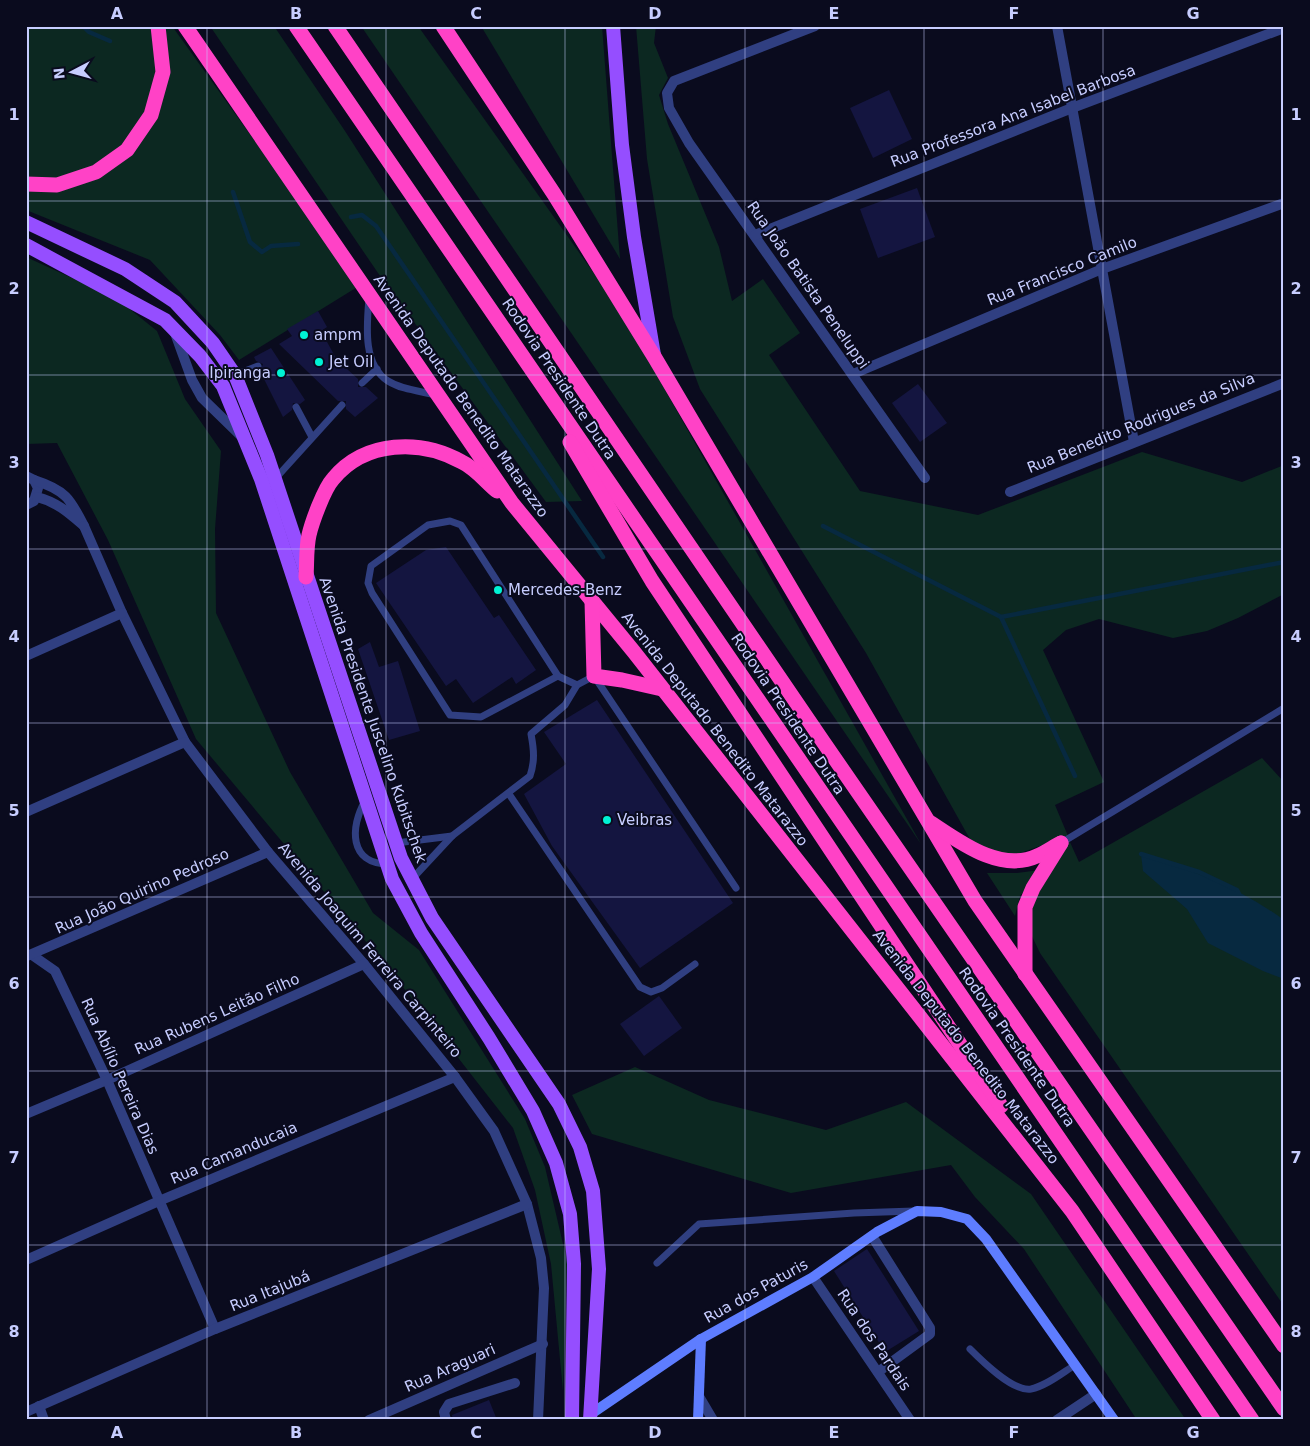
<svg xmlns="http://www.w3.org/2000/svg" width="1310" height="1446" font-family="'DejaVu Sans',sans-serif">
  <rect width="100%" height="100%" fill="#0a0b1e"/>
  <g fill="#0c2821">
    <path d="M26,26h146l187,260 -120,74 -19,-25 -70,-75 -124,-50z"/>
    <path d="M210,26h64l71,105 237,370 -36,1 -168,-229z"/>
    <path d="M361,26h57l202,284 301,534z"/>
    <path d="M481,26h121l18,233z"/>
    <path d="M636,26h20l-2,17 14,35 -9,17 9,29 51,123 13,54 31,-22 37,54 -31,22 91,136 118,24 164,-63 100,30 42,-17v129l-46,24 -31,13 -34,7 -74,-19 -33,11 -23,20 61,132 -49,23 13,31 -56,20 -21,-3 -20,-12 -105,-188 -166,-264 -27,-72 -26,-158z"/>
    <path d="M26,257l90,41 41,33 28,68 36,52 -6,78 1,84 74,159 83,141 46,37 106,169 20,48 22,94 -4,130 -12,-127 -16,-74 -22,-62 -125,-160 -192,-229 -88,-199 -51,-97 -31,1z"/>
    <path d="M1262,758l22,24v524l-244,-353 -10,-21 2,-28 37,-64 10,22z"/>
    <path d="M1040,870l-20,26 -5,20 -28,-43h30z"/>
    <path d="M635,1067l74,33 117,30 80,-28 125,92 155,226h-49l-113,-171 -49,-52 -24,-32 -160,28 -199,-59 -20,-39z"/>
  </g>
  <path fill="#072940" d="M1141,854c51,16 99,34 143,66v59l-21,-8 -55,-28 -21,-34 -44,-38z"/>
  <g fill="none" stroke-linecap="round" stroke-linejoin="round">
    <g stroke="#072940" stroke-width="4.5">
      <path d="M83,26l6,6 21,9"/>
      <path d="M233,192l17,50 12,10 9,-6 27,-2"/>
      <path d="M351,217l11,-2 14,11 227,331"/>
      <path d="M823,526l178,91 74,159"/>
      <path d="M1001,617l283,-55"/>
      <path d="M1141,854l58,18 38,18 2,4"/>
    </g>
  </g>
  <g fill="#141540">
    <path d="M889,90l23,49 -39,19 -23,-50z"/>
    <path d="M917,188l18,49 -57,21 -18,-49z"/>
    <path d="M318,311l9,16 -6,4 16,29 21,19v8h8l12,11 -23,19 -9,-8v-8h-8l-59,-57 13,-8 -5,-7z"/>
    <path d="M271,348l34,52 -5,4 -7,-1 -1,7 -9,7 -23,-46 3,-7 -7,-3 -2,-4z"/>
    <path d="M918,384l29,39 -27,19 -28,-39z"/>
    <path d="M446,547l48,71 5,-3 37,55 -20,14 -4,-7 -39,26 -17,-24 -10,7 -70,-103 50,-33z"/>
    <path d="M370,642l9,25 19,-6 22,70 -31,9 -31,-91z"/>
    <path d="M597,700l136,203 -93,65 -88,-122 -28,-52 42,-30 -22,-32z"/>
    <path d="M659,996l23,32 -38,28 -24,-32z"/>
    <path d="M867,1249l52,82 -34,21 -51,-81z"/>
    <path d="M489,1400l8,20h-44l-1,-5z"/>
  </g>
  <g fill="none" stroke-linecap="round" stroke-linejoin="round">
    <g stroke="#303f81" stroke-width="7">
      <path d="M369,298c-2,26 -7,66 19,83 14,9 33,10 48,14"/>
      <path d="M235,375l23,-9"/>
      <path d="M362,383l15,-14"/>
      <path d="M296,407l16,30"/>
      <path d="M275,479l67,-74"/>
      <path d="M558,676l-77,41 -31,-2 -78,-122 -4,-10 3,-17 57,-41 22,-4 11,4 97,151 19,9"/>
      <path d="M509,794l131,193 11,5 11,-4 33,-24"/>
      <path d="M365,801c-15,26 -16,63 23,63"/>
      <path d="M396,843l56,-7"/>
      <path d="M1061,843l223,-135"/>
      <path d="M412,879l40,-43 78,-60c5,-15 4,-26 1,-42l34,-29 12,-20 17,-9 142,212"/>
      <path d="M657,1263l42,-39 155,-11 60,-2"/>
      <path d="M970,1349c12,12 43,43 61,40 15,-3 31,-16 44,-24"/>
    </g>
    <g stroke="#303f81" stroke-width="10">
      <path d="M815,26l-141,55 -7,12 2,15 20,35 236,335"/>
      <path d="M1057,26l77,416"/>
      <path d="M755,235l317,-127 212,-80"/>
      <path d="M175,333l17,47 10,18 41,40"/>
      <path d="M853,374l249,-105 182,-66"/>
      <path d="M26,476l8,4 4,8 -4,13 -8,4"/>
      <path d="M34,480c31,10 36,18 50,46 -15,-13 -27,-24 -47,-29"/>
      <path d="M1010,492l274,-109"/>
      <path d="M84,526l38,87 63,129 83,110 96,112 91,113 39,54 33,73 14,54 3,30 -6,132"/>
      <path d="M26,656l96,-43"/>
      <path d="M26,812l159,-70"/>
      <path d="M32,955l23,16 52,109 108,249"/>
      <path d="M27,956l241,-104"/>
      <path d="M26,1114l81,-34 257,-116"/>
      <path d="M872,1236l58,92v6l-52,38"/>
      <path d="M26,1260l133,-59 296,-124"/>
      <path d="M813,1277l97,143"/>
      <path d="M700,1398l13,22"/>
      <path d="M39,1406l5,14"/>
      <path d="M26,1412l189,-83 312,-125"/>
      <path d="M369,1420l174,-76"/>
      <path d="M446,1420l-2,-8 5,-8 66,-21"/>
      <path d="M1057,1420l39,-26"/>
    </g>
    <g stroke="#5e7dff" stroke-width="10">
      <path d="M591,1414l110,-75 112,-62 64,-45 40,-21 24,1 26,7 19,20 128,181"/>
      <path d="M698,1420l3,-81"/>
    </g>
    <g stroke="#954eff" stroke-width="14">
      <path d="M613,26l9,119 12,92 20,118"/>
      <path d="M26,222l99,47 50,33 38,41 22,32 32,80 134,403 31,60 127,186 21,43 13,44 6,78 -9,151"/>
      <path d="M26,245l139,75 35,36 23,30 38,93 131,400 29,54 68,105 44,73 23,52 14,51 4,50 -2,156"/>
    </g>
    <g stroke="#ff42c6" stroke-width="15">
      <path d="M185,26l327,477 122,149 438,559 141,209"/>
      <path d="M296,26l956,1394"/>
      <path d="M335,26l489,717 460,666"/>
      <path d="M443,26l111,168 101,164 320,543 309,445"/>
      <path d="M26,184l31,1 39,-13 31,-22 24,-35 12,-43 -5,-46"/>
      <path d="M570,442l82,139 349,525"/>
      <path d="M306,577c1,-13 0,-29 3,-42 3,-13 15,-46 24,-56 32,-39 88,-40 129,-17 13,6 24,20 35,29"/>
      <path d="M592,601l2,75 28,4 40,9"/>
      <path d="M931,823c29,19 69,50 106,33 8,-3 16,-9 24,-13"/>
      <path d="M1025,974v-67l8,-19 28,-45"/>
    </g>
  </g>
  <path fill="none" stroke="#c7cdff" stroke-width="1" stroke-opacity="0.55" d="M207,26v1394M386,26v1394M565,26v1394M745,26v1394M924,26v1394M1103,26v1394M26,201h1258M26,375h1258M26,549h1258M26,723h1258M26,897h1258M26,1071h1258M26,1245h1258"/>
  <g fill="#00f2d4" stroke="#0a0b1e" stroke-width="2">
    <circle cx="304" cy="335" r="5"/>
    <circle cx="319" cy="362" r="5"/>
    <circle cx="281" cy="373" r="5"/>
    <circle cx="498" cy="590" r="5"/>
    <circle cx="607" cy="820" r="5"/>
  </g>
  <g text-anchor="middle" stroke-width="4" stroke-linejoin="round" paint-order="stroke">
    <g font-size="15" fill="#c7cdff" stroke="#0a0b1e">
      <text transform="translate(1013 116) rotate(-21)" y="5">Rua Professora Ana Isabel Barbosa</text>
      <text transform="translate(1062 271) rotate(-22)" y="5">Rua Francisco Camilo</text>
      <text transform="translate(808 285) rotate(55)" y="5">Rua João Batista Peneluppi</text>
      <text transform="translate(559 379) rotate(56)" y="5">Rodovia Presidente Dutra</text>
      <text transform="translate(461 396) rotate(55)" y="5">Avenida Deputado Benedito Matarazzo</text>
      <text transform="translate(1141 423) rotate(-22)" y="5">Rua Benedito Rodrigues da Silva</text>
      <text transform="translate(788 714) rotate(56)" y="5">Rodovia Presidente Dutra</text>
      <text transform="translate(373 720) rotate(71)" y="5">Avenida Presidente Juscelino Kubitschek</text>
      <text transform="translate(715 729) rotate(52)" y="5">Avenida Deputado Benedito Matarazzo</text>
      <text transform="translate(142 891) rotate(-24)" y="5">Rua João Quirino Pedroso</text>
      <text transform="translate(370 950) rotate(50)" y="5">Avenida Joaquim Ferreira Carpinteiro</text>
      <text transform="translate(217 1014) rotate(-24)" y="5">Rua Rubens Leitão Filho</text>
      <text transform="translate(966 1047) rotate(52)" y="5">Avenida Deputado Benedito Matarazzo</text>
      <text transform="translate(1017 1047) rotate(55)" y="5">Rodovia Presidente Dutra</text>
      <text transform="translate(120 1076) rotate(66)" y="5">Rua Abílio Pereira Dias</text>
      <text transform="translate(234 1153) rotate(-23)" y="5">Rua Camanducaia</text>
      <text transform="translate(270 1291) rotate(-22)" y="5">Rua Itajubá</text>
      <text transform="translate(756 1291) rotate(-29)" y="5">Rua dos Paturis</text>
      <text transform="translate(874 1340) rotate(56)" y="5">Rua dos Pardais</text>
      <text transform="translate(450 1368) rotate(-24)" y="5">Rua Araguari</text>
    </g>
    <g font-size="15" fill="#c7cdff" stroke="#0a0b1e" text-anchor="start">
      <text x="314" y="340">ampm</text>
      <text x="329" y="367">Jet Oil</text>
      <text x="271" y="378" text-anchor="end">Ipiranga</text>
      <text x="508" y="595">Mercedes-Benz</text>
      <text x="617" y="825">Veibras</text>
    </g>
  </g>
  <rect width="1310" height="1446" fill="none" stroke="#0a0b1e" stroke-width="55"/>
  <g transform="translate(72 72) rotate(264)" stroke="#0a0b1e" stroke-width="4" paint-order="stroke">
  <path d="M0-4L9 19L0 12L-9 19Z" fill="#c7cdff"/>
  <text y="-8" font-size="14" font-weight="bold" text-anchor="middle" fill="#c7cdff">N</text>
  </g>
  <rect x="28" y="28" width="1254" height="1390" fill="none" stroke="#c7cdff" stroke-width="2"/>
  <g font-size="16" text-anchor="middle" font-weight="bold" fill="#c7cdff">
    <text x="117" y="19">A</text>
    <text x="296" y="19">B</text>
    <text x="476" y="19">C</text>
    <text x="655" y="19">D</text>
    <text x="834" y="19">E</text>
    <text x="1014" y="19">F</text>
    <text x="1193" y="19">G</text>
    <text x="14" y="120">1</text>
    <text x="1296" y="120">1</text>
    <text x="14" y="294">2</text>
    <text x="1296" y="294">2</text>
    <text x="14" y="468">3</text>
    <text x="1296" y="468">3</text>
    <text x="14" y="642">4</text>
    <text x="1296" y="642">4</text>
    <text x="14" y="816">5</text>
    <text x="1296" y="816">5</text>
    <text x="14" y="989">6</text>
    <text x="1296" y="989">6</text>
    <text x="14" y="1163">7</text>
    <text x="1296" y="1163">7</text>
    <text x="14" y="1337">8</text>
    <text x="1296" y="1337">8</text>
    <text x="117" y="1438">A</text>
    <text x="296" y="1438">B</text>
    <text x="476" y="1438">C</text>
    <text x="655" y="1438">D</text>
    <text x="834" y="1438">E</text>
    <text x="1014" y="1438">F</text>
    <text x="1193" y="1438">G</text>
  </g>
</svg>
